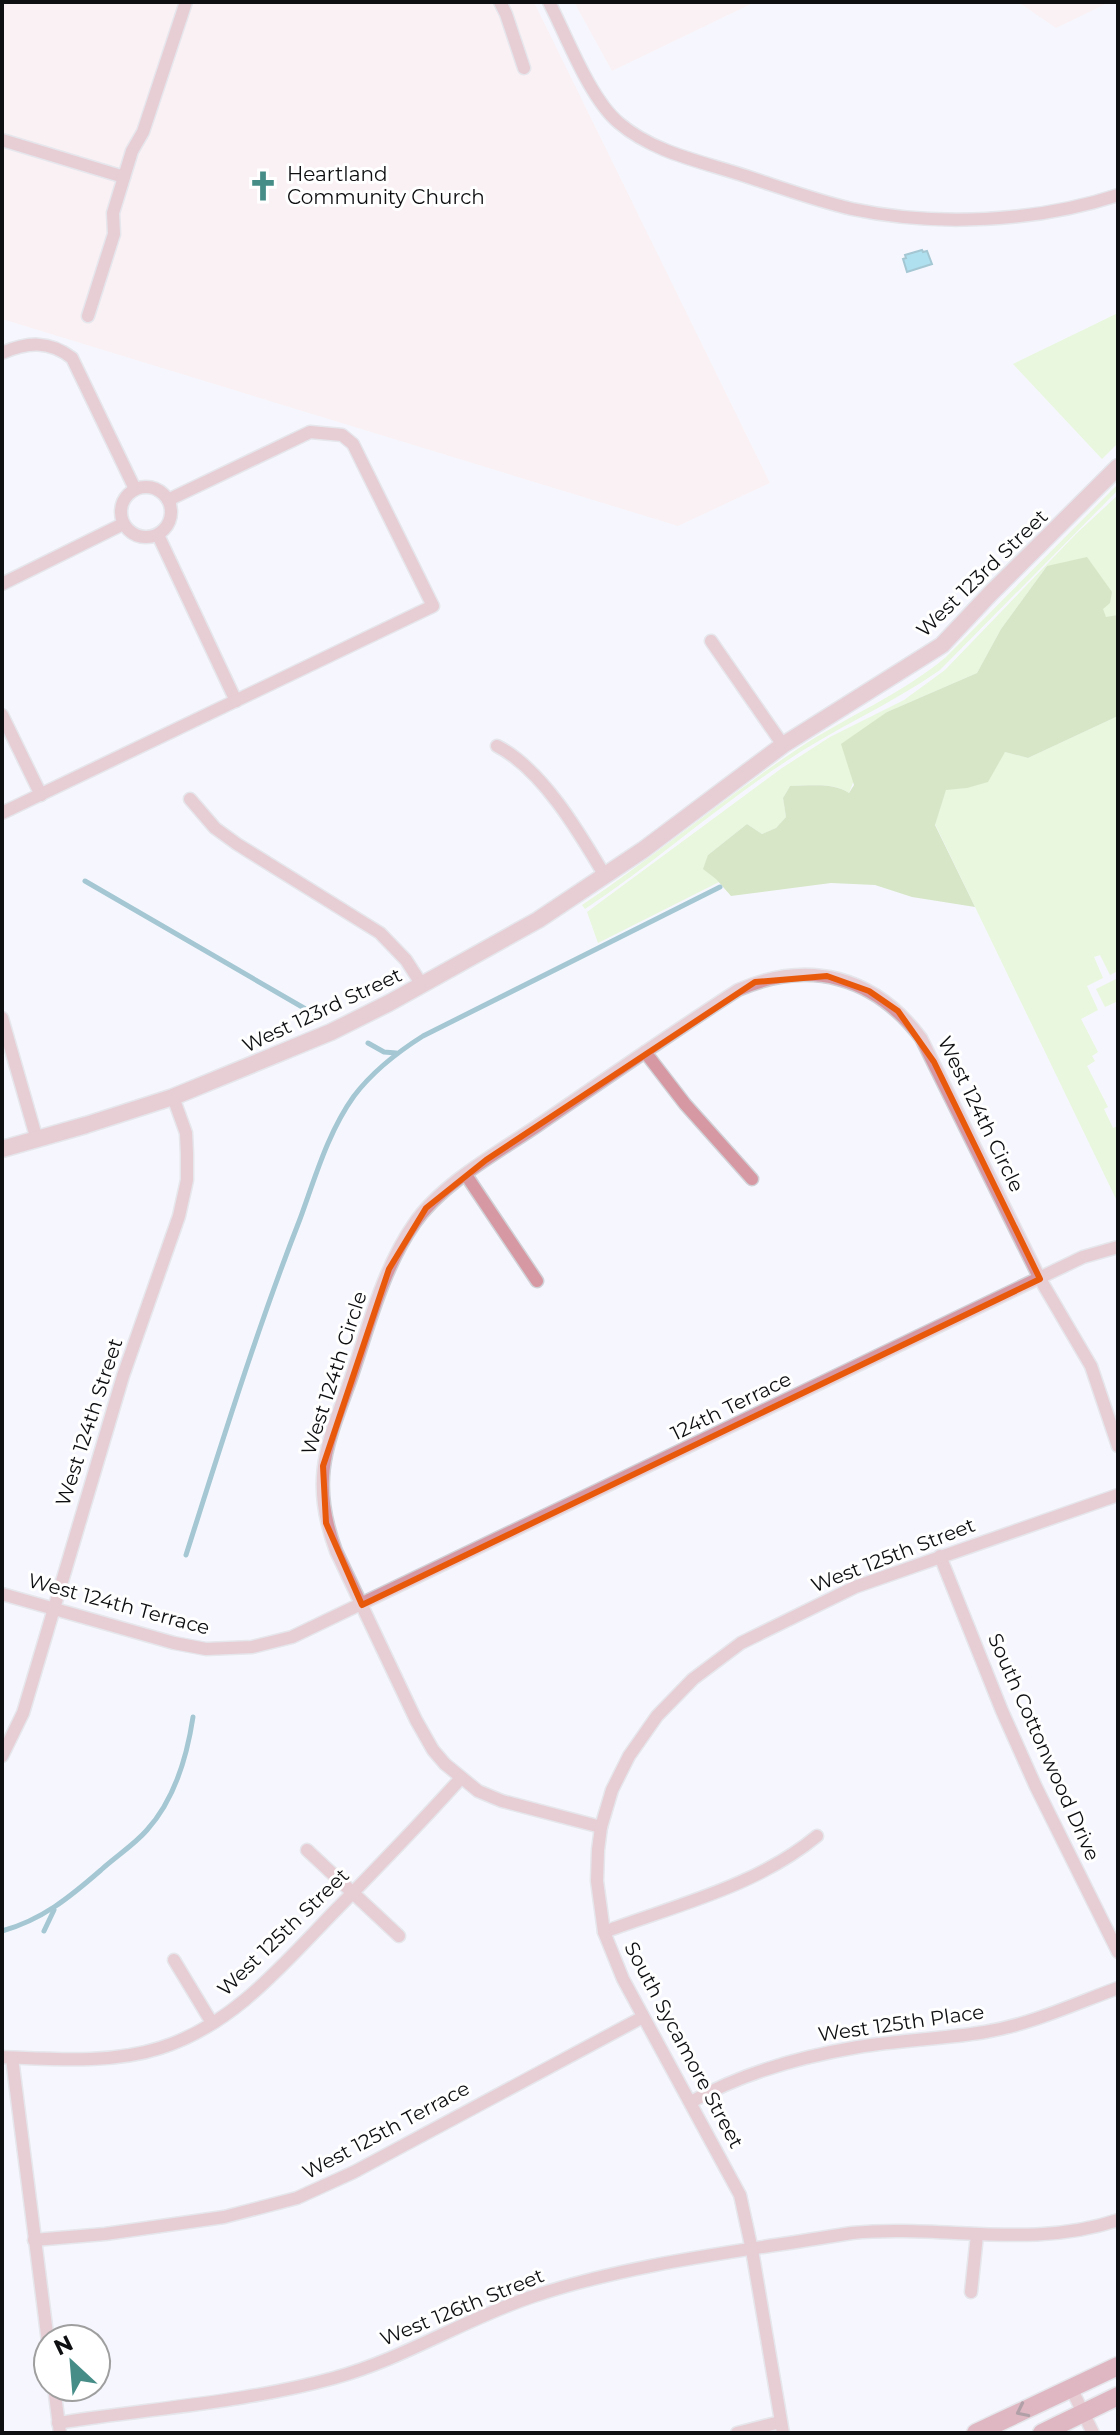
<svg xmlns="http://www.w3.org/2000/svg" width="1120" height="2435" font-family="Montserrat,sans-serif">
  <rect width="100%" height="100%" fill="#f6f7fe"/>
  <g fill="#fee8e9">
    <path d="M2,2h532l236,481 -92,43 -676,-207z"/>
    <path d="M574,2h181l-143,69z"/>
    <path d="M1018,2h92l-54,26z"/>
  </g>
  <g fill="#d8f5b5">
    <path d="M1118,313v130l-16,16 -89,-95z"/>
    <path d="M1118,484v6l-178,180c-50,35 -107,59 -158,94 -68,45 -129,100 -197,145l-3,-4c73,-49 141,-106 214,-155 49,-33 105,-55 150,-93z"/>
    <path d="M1118,495v120l-12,3 -4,-9 -55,-43 -46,63 -24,44 -90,39 -9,7 -29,74c-16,-11 -39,-7 -59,-7l-7,12 3,19 -10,11 -14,6 -15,-10 -39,31 11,27 -121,61 -11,-31 195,-144 48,-31 74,-37 41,-30 131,-136z"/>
    <path d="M1118,716v255l-8,4 -10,-20 -6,2 9,21 -16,8 11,24 -17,9 17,33 -6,4 3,5 -8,5 21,41 -4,2 9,19 5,-2v77l-183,-379 11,-35 21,-1 38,-36 23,6z"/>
    <path d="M1118,978v23l-13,6 -9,-18z"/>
  </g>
  <path fill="#b1d186" d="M1087,557l25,35 -2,11 -7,6 3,8 12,-2v101l-90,42 -23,-6 -17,30 -21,6 -21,2 -11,35 40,82 -63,-10 -37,-12 -44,-2 -100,13 -15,-17 -13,-10 5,-14 39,-31 15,10 14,-6 10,-11 -3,-19 7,-12c20,0 42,-4 59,7l5,-8 -13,-41 46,-32 90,-39 24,-44 46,-63z"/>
  <path fill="#57c3df" stroke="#418da1" stroke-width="2" d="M922,250l1,2 4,-1 5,13 -25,8 -4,-13 3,-1 -1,-3z"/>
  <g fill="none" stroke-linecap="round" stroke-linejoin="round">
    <g stroke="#418da1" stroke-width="5">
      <path d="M85,881l231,134"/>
      <path d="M368,1043l16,9 12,1"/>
      <path d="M186,1555c36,-113 71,-226 114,-336 15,-41 28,-87 54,-123 19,-25 42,-43 69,-60l297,-149"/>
      <path d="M2,1931c40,-11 68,-34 99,-61 14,-13 33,-25 46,-40 28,-31 40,-73 46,-113"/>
      <path d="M44,1931l10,-21"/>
    </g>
    <g stroke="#d1d2d8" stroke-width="15">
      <g id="minor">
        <path d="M500,2l6,12 18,54"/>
        <path d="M549,2c18,35 41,97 70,121 33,28 76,37 117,50 38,12 77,27 116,36 85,18 184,13 266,-14"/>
        <path d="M2,140l122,37"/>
        <path d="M88,316l26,-82 -1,-21 19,-62 11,-19 43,-130"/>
        <path d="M2,353c25,-11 47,-13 70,5l63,131"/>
        <circle cx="146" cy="512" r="25"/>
        <path d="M158,535l78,166"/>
        <path d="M2,584l121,-60"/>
        <path d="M711,641l72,104"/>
        <path d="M2,715l39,80"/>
        <path d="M497,746c45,23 82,86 108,130"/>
        <path d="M190,799l25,29 22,16 143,89 26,27 16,25"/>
        <path d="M2,813l431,-207 -80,-162 -11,-9 -32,-3 -142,68"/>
        <path d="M2,1018l35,122"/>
        <path d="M645,1052l40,52 67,75"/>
        <path d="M466,1175l71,106"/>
        <path d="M940,1556l62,155 34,76 82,165"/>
        <path d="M2,1594l172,49 32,6 46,-2 40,-10 791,-380 35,-10"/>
        <path d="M2,1756l21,-43 100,-337 56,-160 8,-36v-26l-1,-21 -13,-36"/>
        <path d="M601,1827l-99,-26 -24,-10 -33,-27 -12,-14 -17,-30 -80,-169c-26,-70 -10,-104 14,-170 18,-52 32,-111 64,-157 27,-40 83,-71 123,-98 67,-46 133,-92 201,-136 71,-31 136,-14 183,48l119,241 51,87 27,80"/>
        <path d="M307,1850l92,86"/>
        <path d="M604,1932c72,-27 153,-46 213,-96"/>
        <path d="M174,1960l38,63"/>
        <path d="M2,2057c51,2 109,7 158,-9 71,-22 121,-81 171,-133 44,-45 88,-90 130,-137"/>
        <path d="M12,2058l36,284"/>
        <path d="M691,2102c51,-29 108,-45 167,-55 42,-7 85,-8 127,-15 47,-8 89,-28 133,-44"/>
        <path d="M34,2240l71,-6 119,-17 73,-19 57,-26 289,-155"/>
        <path d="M971,2292l6,-57"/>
        <path d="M54,2387l6,46"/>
        <path d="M1071,2388l22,45"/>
        <path d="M58,2423c93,-15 185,-20 276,-45 69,-19 129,-58 197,-81 103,-35 214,-46 321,-64 91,-9 177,17 266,-13"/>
        <path d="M737,2433l43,-11"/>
        <path d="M783,2433l-31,-183 -12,-55 -117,-216 -19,-47 -7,-51 1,-31 3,-23 11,-37 17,-34 28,-40 36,-37 48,-36 114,-56 263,-92"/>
      </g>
    </g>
    <g stroke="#d1d2d8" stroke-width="19">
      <path id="tertiary" d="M2,1149l84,-24 87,-28 158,-65 58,-29 149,-83 105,-70 140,-105 159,-100 48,-51 128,-127"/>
    </g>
    <g stroke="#d1d2d8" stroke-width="21">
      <g id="secondary">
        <path d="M976,2433l142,-67"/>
        <path d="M1042,2433l76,-37"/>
      </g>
    </g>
    <use href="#minor" stroke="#d699a3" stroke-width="12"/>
    <use href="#tertiary" stroke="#d699a3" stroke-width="16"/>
    <use href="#secondary" stroke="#c1697a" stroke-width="18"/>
  </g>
  <defs><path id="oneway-chevron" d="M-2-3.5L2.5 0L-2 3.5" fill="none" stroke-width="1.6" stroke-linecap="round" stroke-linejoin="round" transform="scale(2)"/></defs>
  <use stroke="#5f3740" href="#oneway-chevron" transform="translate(1022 2411) rotate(154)"/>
  <path d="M0 0H1120V2435H0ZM827,976l42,15 29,20 36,51 106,217 -678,326 -36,-82 -3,-57 66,-197 37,-61 60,-48 269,-178z" fill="#f6f7fe" fill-opacity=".55" fill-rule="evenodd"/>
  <path fill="none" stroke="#e8590c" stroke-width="6" stroke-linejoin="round" d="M827,976l42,15 29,20 36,51 106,217 -678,326 -36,-82 -3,-57 66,-197 37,-61 60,-48 269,-178z"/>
  <defs>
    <g id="church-bare" transform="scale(2.4)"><path d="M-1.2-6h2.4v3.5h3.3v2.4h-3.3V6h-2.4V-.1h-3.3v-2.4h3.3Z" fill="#468d88" stroke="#fff" stroke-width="2.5" paint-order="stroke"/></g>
  </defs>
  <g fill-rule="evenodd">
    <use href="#church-bare" x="263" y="186"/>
  </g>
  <g text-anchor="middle" stroke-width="6" stroke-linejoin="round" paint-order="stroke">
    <g font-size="20" fill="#0e0f11" stroke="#fff" text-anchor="start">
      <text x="287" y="181">Heartland<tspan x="287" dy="23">Community Church</tspan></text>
    </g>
    <g font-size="20" fill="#0e0f11" stroke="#fff">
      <text transform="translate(982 573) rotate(-44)" y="7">West 123rd Street</text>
      <text transform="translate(322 1010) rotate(-25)" y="7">West 123rd Street</text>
      <text transform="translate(981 1114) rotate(64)" y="7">West 124th Circle</text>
      <text transform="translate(334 1373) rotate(-72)" y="7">West 124th Circle</text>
      <text transform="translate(731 1406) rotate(-26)" y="7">124th Terrace</text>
      <text transform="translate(89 1422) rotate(-72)" y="7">West 124th Street</text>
      <text transform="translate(893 1555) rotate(-21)" y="7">West 125th Street</text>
      <text transform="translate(119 1604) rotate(15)" y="7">West 124th Terrace</text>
      <text transform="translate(1044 1747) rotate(66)" y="7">South Cottonwood Drive</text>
      <text transform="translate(283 1932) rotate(-44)" y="7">West 125th Street</text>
      <text transform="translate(901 2023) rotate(-8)" y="7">West 125th Place</text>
      <text transform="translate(684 2045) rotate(62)" y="7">South Sycamore Street</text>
      <text transform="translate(386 2130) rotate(-28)" y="7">West 125th Terrace</text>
      <text transform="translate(462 2307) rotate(-22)" y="7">West 126th Street</text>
    </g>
  </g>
  <rect width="1120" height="2435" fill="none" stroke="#0e0f11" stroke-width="8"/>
  <g transform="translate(72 2363) rotate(334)"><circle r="38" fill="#ffffff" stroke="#9f9fa0" stroke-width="2"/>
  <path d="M0-6L14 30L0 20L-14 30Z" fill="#468d88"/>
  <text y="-12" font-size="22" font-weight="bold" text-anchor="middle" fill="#0e0f11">N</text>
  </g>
</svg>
